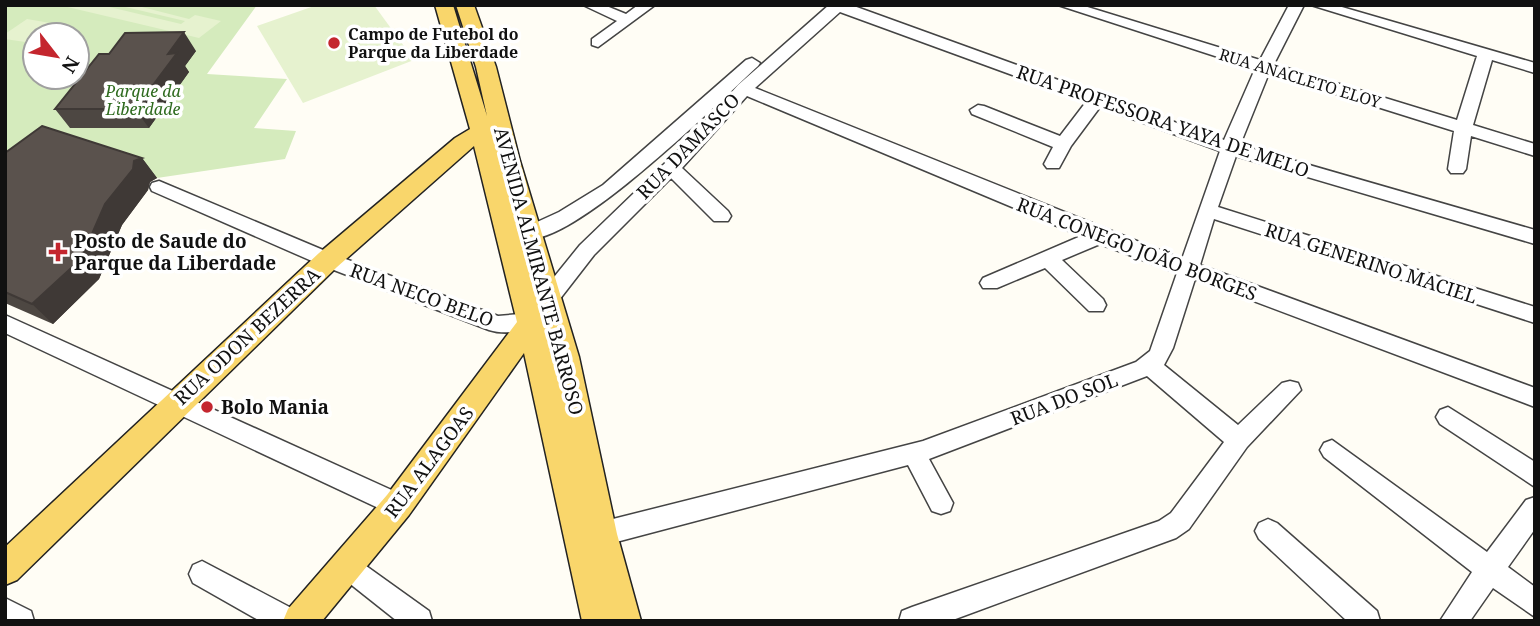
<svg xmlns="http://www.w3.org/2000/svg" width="1540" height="626" font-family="'Noto Serif',serif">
  <rect width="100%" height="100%" fill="#fffdf5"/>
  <path fill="#d5ebbd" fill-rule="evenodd" d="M5,5h252l-50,69 80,5 -33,49 42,3 -11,28 -128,19 -98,-31 -54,41zM35,35h42v42h-42z"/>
  <g fill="#e6f2cf">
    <path d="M59,5h42l80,19 4,-3 -68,-16h17l55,14 6,-4 26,6 -22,17z"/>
    <path d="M317,5h57l40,55 -111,43 -46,-77z"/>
    <path d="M27,19l29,5 -13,11h-8l-3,8 -27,-4v-5z"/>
  </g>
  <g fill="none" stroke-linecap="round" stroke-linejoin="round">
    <g stroke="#444" stroke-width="3">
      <g id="minor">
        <path d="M583,5h21l22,9 12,-9h17l-57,42 -6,-2v-6l25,-18z"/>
        <path d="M829,5h22l373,135 31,-71 -197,-64h23l179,55 29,-55h15l-30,59 183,56 20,-64 -166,-51h24l200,58v10l-43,-13 -19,65 62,19v12l-64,-20 -5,33 -3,4h-12l-3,-4 6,-38 -185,-58 -29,72 295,85v14l-299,-88 -18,51 317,100v16l-321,-104 -14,46 335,123v19l-340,-128 -22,69 -9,17 74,60 44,-42 8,-2 8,2 3,7 -54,57 -58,82 -13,9 -226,83h-51l3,-10 10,-4 247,-86 12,-8 53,-71 -77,-66 -218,83 24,44 -3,8 -9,3 -9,-3 -24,-46 -307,81 -9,-4 -4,-8 4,-8 9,-4 322,-81 213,-79 14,-11 27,-78 -77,-29 -38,16 41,39 3,6 -3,6h-14l-44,-43 -48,20h-14l-3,-5 3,-5 98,-42 -334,-140 -65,72 46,43 3,5 -3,5h-14l-43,-43 -77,77 -38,49h-14l-3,-6 3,-6 38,-47 109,-105 49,-55zM840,12l246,90 -26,34 -76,-30 -6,-1 -8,5 2,4 81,33 -9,17 3,4h12l12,-22 29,-39 120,44 -38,108 -427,-171z"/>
        <path d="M752,58l8,5 -2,3c-37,34 -189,185 -234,172l-3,-5 3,-5 35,-16 44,-27 143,-125z"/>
        <path d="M159,181l176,74 163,61 34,-3 7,2 4,6 -4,6c-14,4 -35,8 -50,3l-168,-65 -169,-74 -2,-4 2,-4z"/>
        <path d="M5,315l402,182 3,8 -3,8 -9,3 -9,-3 -384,-180z"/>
        <path d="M1448,407l87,55v25l-95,-63 -4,-7 4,-7z"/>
        <path d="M1332,440l155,112 39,-52 9,-3v32l-27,38 27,20v30l-42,-29 -23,33h-30l32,-49 -148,-115 -4,-7 4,-7z"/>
        <path d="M1268,519l9,4 100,88 3,10h-33l-88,-82 -4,-8 4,-8z"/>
        <path d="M348,553l81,58 3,10h-35l-58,-46 -4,-9 4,-9z"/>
        <path d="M202,561l95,50 3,10h-40l-67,-38 -4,-9 4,-9z"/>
        <path d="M5,598l26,13 3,10h-29z"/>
      </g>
    </g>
    <g stroke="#222" stroke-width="3">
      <path id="major" d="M435,5h18l34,111 -11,-49 -20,-62h18l22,62 24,94 59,196 38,177 24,87h-59l-58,-268 -115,162 -87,106h-39l5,-12 99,-114 130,-173 -43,-176 -137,121 -320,313 -12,5v-38l314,-294 136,-115 15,-9z"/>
    </g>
    <use href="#minor" fill="#fff" fill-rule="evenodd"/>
    <use href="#major" fill="#f9d66b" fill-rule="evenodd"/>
  </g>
  <g fill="#4d4742">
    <path d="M196,51l-11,15 4,6 -40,56h-79l-15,-19 54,-55z"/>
    <path d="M5,153l137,5 15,20 -7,4 -2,8 -26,35 -23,54 -46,45 -48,-21z"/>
  </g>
  <g fill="#3f3936">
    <path d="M184,32l12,19 -11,15 4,6 -40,56 -14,-19 33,-55z"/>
    <path d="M142,158l15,20 -7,4 -2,8 -26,35 -23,54 -46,45 -21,-20 73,-100 29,-43z"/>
  </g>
  <g fill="#5a524d" stroke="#3f3936" stroke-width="2">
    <path d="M184,32l-16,22 9,-1 -42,56h-80l44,-55h10l16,-21z"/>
    <path d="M42,126l100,32 -8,3 -1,8 -28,35 -24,55 -49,45 -27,-12v-139z"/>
  </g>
  <g fill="#c4262e" stroke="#fff" stroke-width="2.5">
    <circle cx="334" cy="43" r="7"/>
    <path d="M54.5 241.5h7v7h7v7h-7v7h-7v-7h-7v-7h7z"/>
    <circle cx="207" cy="407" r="7"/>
  </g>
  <g text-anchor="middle" stroke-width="7" stroke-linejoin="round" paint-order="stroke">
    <g font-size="16" font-weight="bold" fill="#111" stroke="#fff" text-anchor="start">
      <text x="348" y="40">Campo de Futebol do<tspan x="348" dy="18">Parque da Liberdade</tspan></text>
    </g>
    <g font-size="16" fill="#111" stroke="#fff">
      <text transform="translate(1300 78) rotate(17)" y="6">RUA ANACLETO ELOY</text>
    </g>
    <g font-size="16" font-style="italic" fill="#2f6b1f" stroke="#fff">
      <text x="143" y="97">Parque da<tspan x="143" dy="18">Liberdade</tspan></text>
    </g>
    <g font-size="19" fill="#111" stroke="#fff">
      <text transform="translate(1163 121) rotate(19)" y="7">RUA PROFESSORA YAYA DE MELO</text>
      <text transform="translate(688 146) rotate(-46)" y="7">RUA DAMASCO</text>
      <text transform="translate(1137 249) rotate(21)" y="7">RUA CONEGO JOÃO BORGES</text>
      <text transform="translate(1371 263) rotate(18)" y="7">RUA GENERINO MACIEL</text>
      <text transform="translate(539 271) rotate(75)" y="7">AVENIDA ALMIRANTE BARROSO</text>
      <text transform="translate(422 295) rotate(20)" y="7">RUA NECO BELO</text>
      <text transform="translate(247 336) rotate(-43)" y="7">RUA ODON BEZERRA</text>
      <text transform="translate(1064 399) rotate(-21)" y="7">RUA DO SOL</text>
      <text transform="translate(429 462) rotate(-53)" y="7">RUA ALAGOAS</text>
    </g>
    <g font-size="19" font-weight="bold" fill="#111" stroke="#fff" text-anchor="start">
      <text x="74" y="248">Posto de Saude do<tspan x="74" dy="22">Parque da Liberdade</tspan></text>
      <text x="221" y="414">Bolo Mania</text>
    </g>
  </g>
  <rect width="1540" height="626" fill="none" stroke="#111111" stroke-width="14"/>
  <g transform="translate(56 56) rotate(121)"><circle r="33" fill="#ffffff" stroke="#a0a0a0" stroke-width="2"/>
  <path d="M0-5L12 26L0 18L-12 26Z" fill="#c4262e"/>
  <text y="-10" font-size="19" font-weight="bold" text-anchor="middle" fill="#111111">N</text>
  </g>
</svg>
